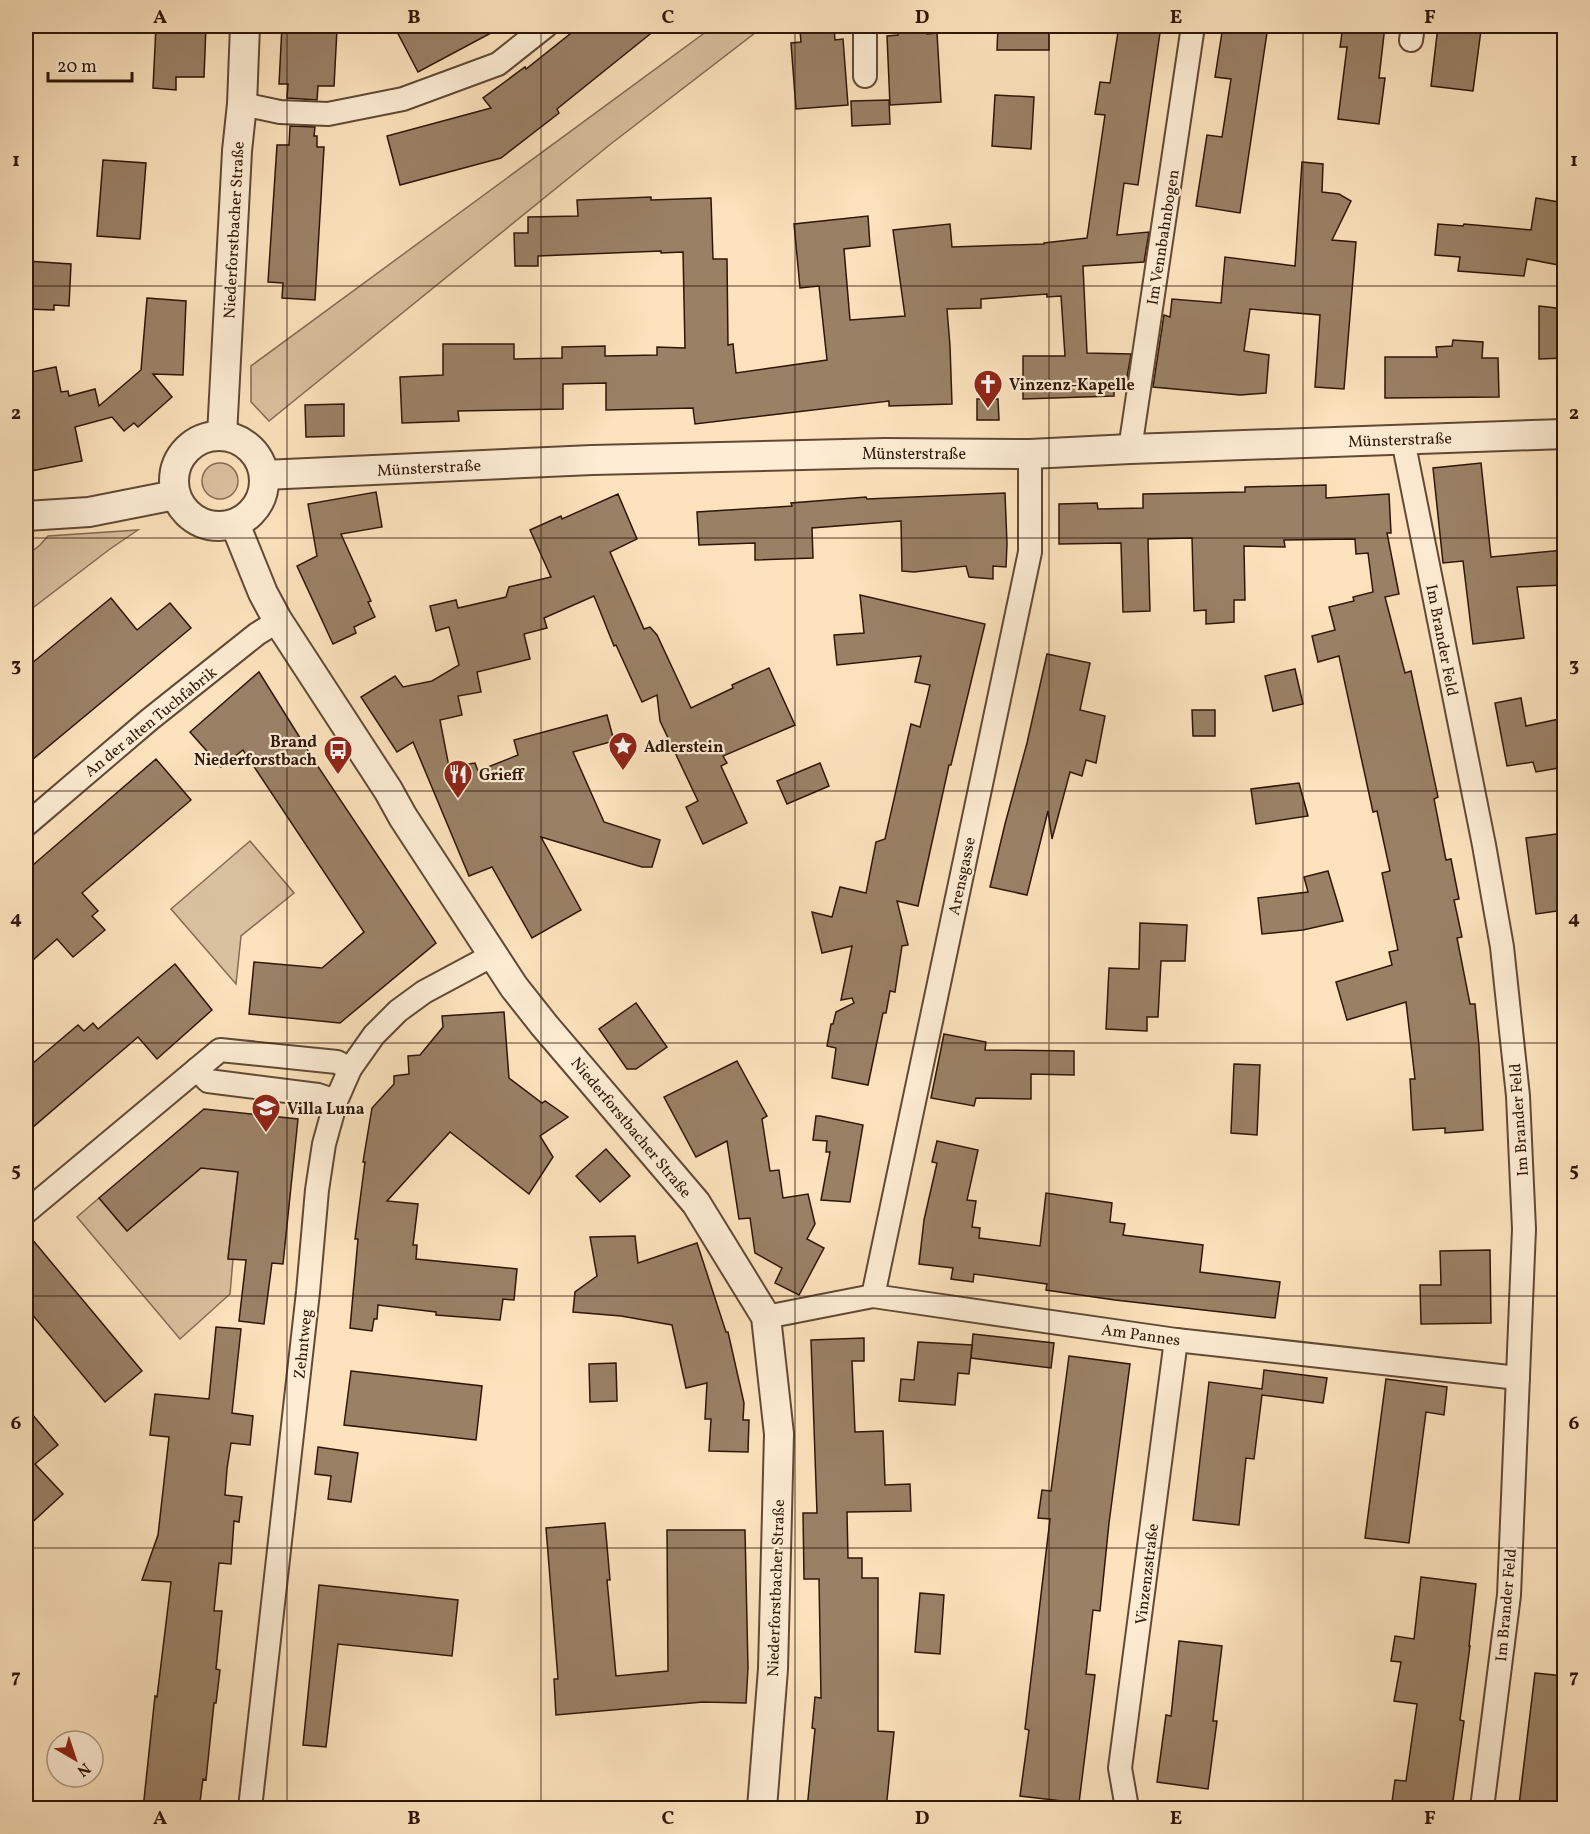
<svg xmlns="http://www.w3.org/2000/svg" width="1590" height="1834" font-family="Vollkorn,serif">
  <rect width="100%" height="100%" fill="#fce3bd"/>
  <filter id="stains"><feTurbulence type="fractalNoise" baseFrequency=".00333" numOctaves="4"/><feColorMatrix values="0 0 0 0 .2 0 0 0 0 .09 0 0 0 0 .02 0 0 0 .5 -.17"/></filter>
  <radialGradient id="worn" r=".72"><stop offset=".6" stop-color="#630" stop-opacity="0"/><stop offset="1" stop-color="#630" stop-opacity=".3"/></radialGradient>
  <g fill="#d9c09e" stroke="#846b53" stroke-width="1.5">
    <path d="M714,26h50l-152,117 -343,278 -18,-19v-36z"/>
    <circle cx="220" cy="481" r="18"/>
    <path d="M138,530l-28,19 -84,64v-57l14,-11 8,-9z"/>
    <path d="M250,841l44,52 -53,43 -5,48 -65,-75z"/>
    <path d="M239,1162l-11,96 5,1 -3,35 -50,45 -103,-122 22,-19 28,33 74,-63z"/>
  </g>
  <g fill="#9a8166" stroke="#2f1608" stroke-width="1.5">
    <path d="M156,26h50l-2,51h-28v13l-23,-2z"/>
    <path d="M282,26h29l-1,2 27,1 -3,57h-16l-1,14 -30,-2 1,-14h-9z"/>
    <path d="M394,26h110l-86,46z"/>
    <path d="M580,26h80l-103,83 2,4 -58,45 -101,27 -13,-49 104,-28 -8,-10 42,-31 1,2z"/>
    <path d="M897,26h30v8l10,-1 4,69 -51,3 -3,-69 11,-1z"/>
    <path d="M998,26h51v24h-52z"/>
    <path d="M1119,26h42l-23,159 -14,-2 -7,52 32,-3 -5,30 -61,4 4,87 44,1 -5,29 -12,-1v14l-91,3v-43h42l-4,-60 -14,1v-3l-66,5v9l-34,1 3,37 2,58 -63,2v-5l-194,23 -2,-16 -87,2v-27l-43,1v25l-105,2 1,10 -57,2 -2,-46 43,-2v-31h71v15l48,-1v-11l43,-1v10l52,-1v-8l28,1 -2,-96 -22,1v-2l-123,5v10h-23l-1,-33h14v-16l50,-1 -1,-16 74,-3v3l60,-2 2,61h14l1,86 5,-1 3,29 91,-13 -8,-74 -19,2 -6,-64 74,-8 2,30 -26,3 6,71 55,-4 -12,-86 57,-6 2,23 92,-3v-1l43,-5 18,-123 -10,-1 5,-32 10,1z"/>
    <path d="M1223,26h45l-28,187 -44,-7 11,-71 15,2 9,-58 -16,-2z"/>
    <path d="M1343,26h42l-6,52h6l-6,46 -41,-5 9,-72h-7z"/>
    <path d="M1438,26l43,4 -8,61 -42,-5z"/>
    <path d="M834,28l1,12 8,-1 5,66 -52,4 -5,-66 10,-1 -1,-11z"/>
    <path d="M995,95l39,2 -3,52 -39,-3z"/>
    <path d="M889,100l1,24 -38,2 -1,-25z"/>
    <path d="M290,126l25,1 -1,9h3v11h7l-9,153 -33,-2 1,-15 -15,-1 9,-137h12z"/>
    <path d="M103,160l43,3 -6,76 -43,-3z"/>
    <path d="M1302,162l21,2 -1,28 17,2 12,7 -19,39 24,2 -12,147 -29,-2 5,-72 -70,-6 -6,42 25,4 -3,38 -26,2 -87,-8 11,-72 6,2 2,-18 49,4 4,-46 70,9z"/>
    <path d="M1536,198l28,5v63l-37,-7 -3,17 -66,-5 2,-14 -25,-2 3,-31 25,2 1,-2 67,6z"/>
    <path d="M26,261l45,3 -2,42 -15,-1v5l-28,-1z"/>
    <path d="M147,298l39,3 -3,74 -30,-1 19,23 -34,30 -4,-4 -10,8 -12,-14 -37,10 7,34 -56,11v-33l3,-4 -3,-21v-41l30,-6 5,25 7,-1 1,5 26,-7 4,17 42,-36z"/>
    <path d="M1539,306l25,3v49l-25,1z"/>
    <path d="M1453,340l30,2 -1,16h16l1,39 -114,1v-41h52l-1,-10 16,-1z"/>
    <path d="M977,399h21l1,21h-22z"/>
    <path d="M344,404v32l-38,1 -1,-32z"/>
    <path d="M1481,463l10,94 73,-7v35l-47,2 7,51 -51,6 -10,-83 -20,2 -10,-95z"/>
    <path d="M1326,485v13l63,-4 2,39h-4l12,61 -14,3 20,76 6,-2 27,126 -4,2 12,61 5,-1 8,40 -5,1 8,37 -5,1 13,66h5l4,42 4,84 -38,3v-5l-32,2 -3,-51h5l-9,-77 -59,18 -11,-38 56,-17 -3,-13 9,-2 -16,-77 8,-2 -13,-60 -4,1 -34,-156 -21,6 -6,-26 23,-6 -6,-23 25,-6 -1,-4 20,-5 -5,-39 -12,1 -1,-15 -71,1 1,7 -41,-1 1,54h-11v22l-28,2v-14l-12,1 -2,-73 -44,1 2,72 -27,1 -2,-69 -62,1v-40l38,-1 1,6 45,-1v-14l102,-2v-5z"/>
    <path d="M376,492l6,35 -41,7 30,67 -3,1 7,15 -21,10 2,6 -23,11 -36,-78 20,-10 -9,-52z"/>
    <path d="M1005,493l2,51 -1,23 -13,-1v13l-24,-2 -3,-11 -52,6 -12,-1 -1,-50 -89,7 1,30 -58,2v-17l-56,2 -2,-33 95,-6 -1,-3 75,-6 1,2z"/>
    <path d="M618,494l19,45 -27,13 34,77 6,-2 7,8 34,73 42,-20 -1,-3 37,-17 26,57 -72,31 4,7 -6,3 26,57 -44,21 -17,-37 12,-6 -38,-80 -3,-26 -15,7 -26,-57 -2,1 -20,-50 -50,22 3,10 -23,6 6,25 -53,13 4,20 -23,4 4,19 -22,5 9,47 26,-4 3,8 40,-16 -4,-15 93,-25 7,26 -41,11 31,70 56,18 -8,27h-10l-101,-30 40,73 -49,28 -40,-71 -23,9 -56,-134 -16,10 -36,-55 34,-21 8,11 29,-6 27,-16 -10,-38 -13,4 -6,-25 26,-6 2,8 48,-11 3,-10 42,-10 -21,-47 31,-14 1,3z"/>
    <path d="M860,595l125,29 -34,141h-2l-31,141 -21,-5 11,44 -6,1 -7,46 -5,-1 -4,22h-3l-15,72 -36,-7 4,-30 -9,-2 4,-22h2l3,-12 18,-9 -2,-5 -11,2 11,-54 -30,7 -10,-41 20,5 8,-30 26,6 10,-51 9,-3 26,-115 9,3 10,-42 -15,-3 6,-26 -84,9 -3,-30 30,-2z"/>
    <path d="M111,598l26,32 33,-27 21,25 -165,137v-97z"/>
    <path d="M1047,654l43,9 -10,47 25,6 -9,47 -10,-3 -4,16 -12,-4 -18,67 -4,-28 -21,84 -37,-8 15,-63 22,-81z"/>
    <path d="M1295,669l8,35 -30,7 -8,-35z"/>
    <path d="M259,672l56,90 121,181 -96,80 -91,-9 5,-52 68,6 42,-36 -121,-182 -22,17 -31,-35z"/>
    <path d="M1521,698l5,28 38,-8v49l-28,5 -3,-10 -26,4 -12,-63z"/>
    <path d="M1192,710h23v26h-22z"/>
    <path d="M156,759l35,41 -109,93 16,18 -6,5 13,14 -32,27 -16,-18 -31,27v-95z"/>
    <path d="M820,763l9,23 -42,18 -10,-23z"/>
    <path d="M1299,783l9,33 -52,8 -5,-35z"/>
    <path d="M1564,833v77l-28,4 -10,-76z"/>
    <path d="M1328,871l15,50 -40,9 -41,4 -4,-36 50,-6 -4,-15z"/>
    <path d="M1140,923l47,2 -2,36h-24l-3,56h-11v14l-41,-2 3,-61 30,1z"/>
    <path d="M175,964l37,46 -55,49 -19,-22 -112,96v-64l52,-44 6,6 9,-8 5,6z"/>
    <path d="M636,1003l31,44 -31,22h-9l-28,-40z"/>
    <path d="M504,1012l5,66 33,25 3,-2 23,16 -28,19 13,21 -24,37 -79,-62 -63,69 31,3 -5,41h4l-1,14 101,10 -3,31 -11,-1 -3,21 -64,-5v-3l-58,-7 -1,14h-3l-2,12 -22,-3 8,-89h-3l10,-77h-2l9,-54 22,-24v-8l15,-2 -1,-18 12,-1 23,-28 -1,-11z"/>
    <path d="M944,1034l42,8 -1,8 89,1v24l-43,-1v25l-55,-1 -2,8 -43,-8z"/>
    <path d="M737,1061l30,55 -5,3 8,52 9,-1 4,28 25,-4 7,30 -8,15 17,9 -25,47 -24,-12 7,-15 -27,-15 -5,-35 -11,1 -12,-78 -31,16 -32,-60z"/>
    <path d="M1234,1064l26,1 -3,70 -26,-2z"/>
    <path d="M204,1109l94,10 -15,145 -11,-1 -8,61 -25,-3 7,-61 -18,-1 10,-87 -37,-4 -74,63 -28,-33z"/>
    <path d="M816,1116h4l43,9 -13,77 -29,-2 9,-48h-4l1,-11 -14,-1z"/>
    <path d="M937,1141l41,9 -11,50 9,1 -4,26 8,1 -1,10 61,8 6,-53 66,10 -2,19 15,2 -2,11 80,10 -3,27 80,10 -5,36 -160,-18 -69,-10 1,-6 -73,-10 -1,8 -22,-3 2,-11 -34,-4 5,-44 13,-57 -5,-1z"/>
    <path d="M606,1149l24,27 -30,26 -24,-26z"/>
    <path d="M26,1232l116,139 -37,31 -79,-95z"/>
    <path d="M635,1236l3,27 59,-20 29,89h2l16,71 -1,17h6l-1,32 -39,-1 2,-32h-6l2,-36 -21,5 -14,-63 -51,-9 -48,-4 2,-20 22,-16 -7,-39z"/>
    <path d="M1490,1250l1,73 -70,1 -1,-39h21l-1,-34z"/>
    <path d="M216,1327l25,2 -9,84 21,3 -3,29 -19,-2 -4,26 -2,26 17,2 -3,25 -5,-1 -3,43 -12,-1 -5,48h8l-6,58 4,1 -4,33h-2l-8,77 -3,-1 -4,30h-56l12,-113 2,1 14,-115 -29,-2 16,-45 11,-98 -19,-2 5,-41 54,5z"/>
    <path d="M973,1334l81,9 -3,25 -80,-10z"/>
    <path d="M864,1338v23h-12l3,71 28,-1 2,54 25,-1 1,27 -64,1 1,46h14v20h16v153l16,1 -8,77h-79l8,-80 -3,-1 3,-31 6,1 -2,-119h-15l-1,-66h14l-6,-173z"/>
    <path d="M918,1342l54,3 -3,29 -11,-1 -3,32 -56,-4 2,-22 13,1z"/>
    <path d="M1069,1356l61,8 -21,159 -9,88 -7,-1 -7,64 9,1 -16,128 -59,-7 9,-66 -4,-1 25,-210 -12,-1 4,-28 9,1z"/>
    <path d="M616,1363l1,38 -27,1 -1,-38z"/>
    <path d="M1264,1370l63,8 -4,25 -61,-8 -8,64 -8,-1 -7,67 -46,-5 16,-138 53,7z"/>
    <path d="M351,1371l131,15 -6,54 -132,-15z"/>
    <path d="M1386,1379l61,8 -3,28 -18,-3 -17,131 -44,-5z"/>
    <path d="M26,1407l32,38 -23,19 28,30 -37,34z"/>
    <path d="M318,1447l40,6 -7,49 -23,-3 3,-23 -16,-2z"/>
    <path d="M605,1523l5,57h-3l9,96 52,-5 -1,-141h78l3,138 -2,35 -43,-1 -147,13 -2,-36h4l-12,-151z"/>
    <path d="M1421,1577l55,7 -7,62h1l-10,74 4,1 -12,87 -33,-3 -1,4h-27l4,-29 11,1 11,-77 -23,-3 7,-39 -10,-1 4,-25 19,3z"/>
    <path d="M319,1585l139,15 -6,56 -114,-12 -12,103 -23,-2z"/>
    <path d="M920,1593l24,2 -4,59 -25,-2z"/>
    <path d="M1179,1641l43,5 -9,75h4l-9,68 -51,-7 9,-67 5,1z"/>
    <path d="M1535,1673l29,3v133l-45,-4z"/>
  </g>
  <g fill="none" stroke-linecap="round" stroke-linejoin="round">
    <g stroke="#624935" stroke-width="26">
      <g id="minor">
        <path d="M1411,40l2,-14"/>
        <path d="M865,76v-50"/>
        <path d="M242,104l38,8 48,2 75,-15 95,-35 48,-38"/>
        <path d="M1403,440l81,405 18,102 16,149 6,133 -15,366 -27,213"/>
        <path d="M1130,449l63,-423"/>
        <path d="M26,825l123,-105 108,-86 21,-13"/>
        <path d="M197,1069l11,12 110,14 18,6"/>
        <path d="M26,1212l194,-162 117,12 13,7"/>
        <path d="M873,1296l157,-744v-98"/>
        <path d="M766,1317l107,-21 303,44 342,38"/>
        <path d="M250,1808l58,-516 9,-102 7,-46 12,-43 14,-32 24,-34 24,-24 26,-19 69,-37"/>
        <path d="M1127,1808l-7,-40 56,-428"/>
      </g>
    </g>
    <g stroke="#624935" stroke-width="32">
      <g id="tertiary">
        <path d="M222,435l15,-284 5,-47 3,-78"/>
        <circle cx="219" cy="481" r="45"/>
        <path d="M264,475l328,-15 293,-7 145,1 100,-5 434,-15"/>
        <path d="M26,516l63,-4 86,-17"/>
        <path d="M235,524l28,69 15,28 110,169 15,27 111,170 30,38 152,178 70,114 13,117 -6,235 -11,139"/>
      </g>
    </g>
    <use href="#minor" stroke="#fdedd4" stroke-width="22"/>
    <use href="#tertiary" stroke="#fdedd4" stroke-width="28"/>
  </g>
  <path fill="none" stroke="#2f1608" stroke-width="1.5" stroke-opacity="0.55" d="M287,26v1782M541,26v1782M795,26v1782M1049,26v1782M1303,26v1782M26,286h1538M26,538h1538M26,791h1538M26,1043h1538M26,1296h1538M26,1548h1538"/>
  <defs>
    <g id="church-pin" transform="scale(1.5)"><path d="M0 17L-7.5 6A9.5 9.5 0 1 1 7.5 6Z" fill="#8f2418" stroke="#fdedd4"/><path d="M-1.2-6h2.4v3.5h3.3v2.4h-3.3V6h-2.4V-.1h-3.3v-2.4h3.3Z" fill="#fff"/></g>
    <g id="sight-pin" transform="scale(1.5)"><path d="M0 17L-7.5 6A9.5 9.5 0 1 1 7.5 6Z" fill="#8f2418" stroke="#fdedd4"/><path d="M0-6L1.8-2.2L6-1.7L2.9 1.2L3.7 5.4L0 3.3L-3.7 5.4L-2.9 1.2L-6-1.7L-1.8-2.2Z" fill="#fff"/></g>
    <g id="bus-pin" transform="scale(1.5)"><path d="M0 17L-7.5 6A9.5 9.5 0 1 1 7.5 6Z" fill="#8f2418" stroke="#fdedd4"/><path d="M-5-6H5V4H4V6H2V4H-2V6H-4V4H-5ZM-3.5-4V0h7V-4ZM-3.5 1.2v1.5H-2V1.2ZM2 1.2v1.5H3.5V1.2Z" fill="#fff"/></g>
    <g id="restaurant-pin" transform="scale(1.5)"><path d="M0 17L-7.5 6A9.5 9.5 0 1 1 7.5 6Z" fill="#8f2418" stroke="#fdedd4"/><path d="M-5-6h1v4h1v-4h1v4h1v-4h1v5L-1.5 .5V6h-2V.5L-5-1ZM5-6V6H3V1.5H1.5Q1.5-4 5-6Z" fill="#fff"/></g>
    <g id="school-pin" transform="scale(1.5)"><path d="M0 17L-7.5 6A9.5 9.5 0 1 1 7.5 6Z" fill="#8f2418" stroke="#fdedd4"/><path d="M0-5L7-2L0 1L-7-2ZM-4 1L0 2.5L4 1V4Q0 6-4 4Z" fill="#fff"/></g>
  </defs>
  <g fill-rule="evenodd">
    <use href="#church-pin" x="988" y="384"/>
    <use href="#sight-pin" x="623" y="746"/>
    <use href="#bus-pin" x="338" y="750"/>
    <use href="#restaurant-pin" x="458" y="774"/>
    <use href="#school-pin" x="266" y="1108"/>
  </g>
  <g text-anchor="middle" stroke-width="4.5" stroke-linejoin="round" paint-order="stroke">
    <g font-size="16" fill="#2f1608" stroke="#fdedd4">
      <text transform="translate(233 230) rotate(-87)" y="6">Niederforstbacher Straße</text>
      <text transform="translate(1162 237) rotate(-81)" y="6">Im Vennbahnbogen</text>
      <text transform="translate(1400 439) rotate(-2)" y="6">Münsterstraße</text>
      <text x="914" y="459">Münsterstraße</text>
      <text transform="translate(429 467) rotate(-3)" y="6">Münsterstraße</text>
      <text transform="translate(1443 640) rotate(79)" y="6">Im Brander Feld</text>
      <text transform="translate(150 721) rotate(-39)" y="6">An der alten Tuchfabrik</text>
      <text transform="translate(961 876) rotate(-78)" y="6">Arensgasse</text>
      <text transform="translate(1518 1120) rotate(-94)" y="6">Im Brander Feld</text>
      <text transform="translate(632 1127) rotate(50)" y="6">Niederforstbacher Straße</text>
      <text transform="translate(1141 1334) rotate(8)" y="6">Am Pannes</text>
      <text transform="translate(302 1344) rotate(-84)" y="6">Zehntweg</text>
      <text transform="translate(1146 1574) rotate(-83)" y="6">Vinzenzstraße</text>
      <text transform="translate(775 1588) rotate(-88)" y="6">Niederforstbacher Straße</text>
      <text transform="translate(1505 1605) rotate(-85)" y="6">Im Brander Feld</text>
    </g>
    <g font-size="16" font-weight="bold" fill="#2f1608" stroke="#fdedd4" text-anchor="start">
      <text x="1009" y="390">Vinzenz-Kapelle</text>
      <text x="317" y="747" text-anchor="end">Brand<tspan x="317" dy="18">Niederforstbach</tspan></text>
      <text x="644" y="752">Adlerstein</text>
      <text x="479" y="780">Grieff</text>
      <text x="287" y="1114">Villa Luna</text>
    </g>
  </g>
  <rect width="1590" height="1834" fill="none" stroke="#fce3bd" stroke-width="66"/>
  <g transform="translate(75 1759) rotate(141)"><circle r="28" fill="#fdedd4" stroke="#ab9782" stroke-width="1.5"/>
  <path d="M0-4.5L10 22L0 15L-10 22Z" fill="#8f2418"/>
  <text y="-9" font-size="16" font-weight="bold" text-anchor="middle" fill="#2f1608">N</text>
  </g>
  <path d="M48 72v9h84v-9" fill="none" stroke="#2f1608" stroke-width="3"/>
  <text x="57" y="72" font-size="18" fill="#2f1608" stroke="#fdedd4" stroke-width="4.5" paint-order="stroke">20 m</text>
  <rect x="33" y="33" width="1524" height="1768" fill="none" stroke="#2f1608" stroke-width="2"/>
  <g font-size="20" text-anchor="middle" font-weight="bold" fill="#2f1608">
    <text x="160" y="23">A</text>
    <text x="414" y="23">B</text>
    <text x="668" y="23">C</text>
    <text x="922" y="23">D</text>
    <text x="1176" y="23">E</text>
    <text x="1430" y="23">F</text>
    <text x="16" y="166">1</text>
    <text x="1574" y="166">1</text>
    <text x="16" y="419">2</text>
    <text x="1574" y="419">2</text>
    <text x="16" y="671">3</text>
    <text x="1574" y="671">3</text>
    <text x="16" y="924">4</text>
    <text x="1574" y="924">4</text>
    <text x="16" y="1176">5</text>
    <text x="1574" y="1176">5</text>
    <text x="16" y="1429">6</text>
    <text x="1574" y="1429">6</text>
    <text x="16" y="1682">7</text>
    <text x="1574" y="1682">7</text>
    <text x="160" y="1824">A</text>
    <text x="414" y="1824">B</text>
    <text x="668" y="1824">C</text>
    <text x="922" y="1824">D</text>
    <text x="1176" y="1824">E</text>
    <text x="1430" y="1824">F</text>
  </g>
  <rect width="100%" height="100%" filter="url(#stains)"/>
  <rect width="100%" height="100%" fill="url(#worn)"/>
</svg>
